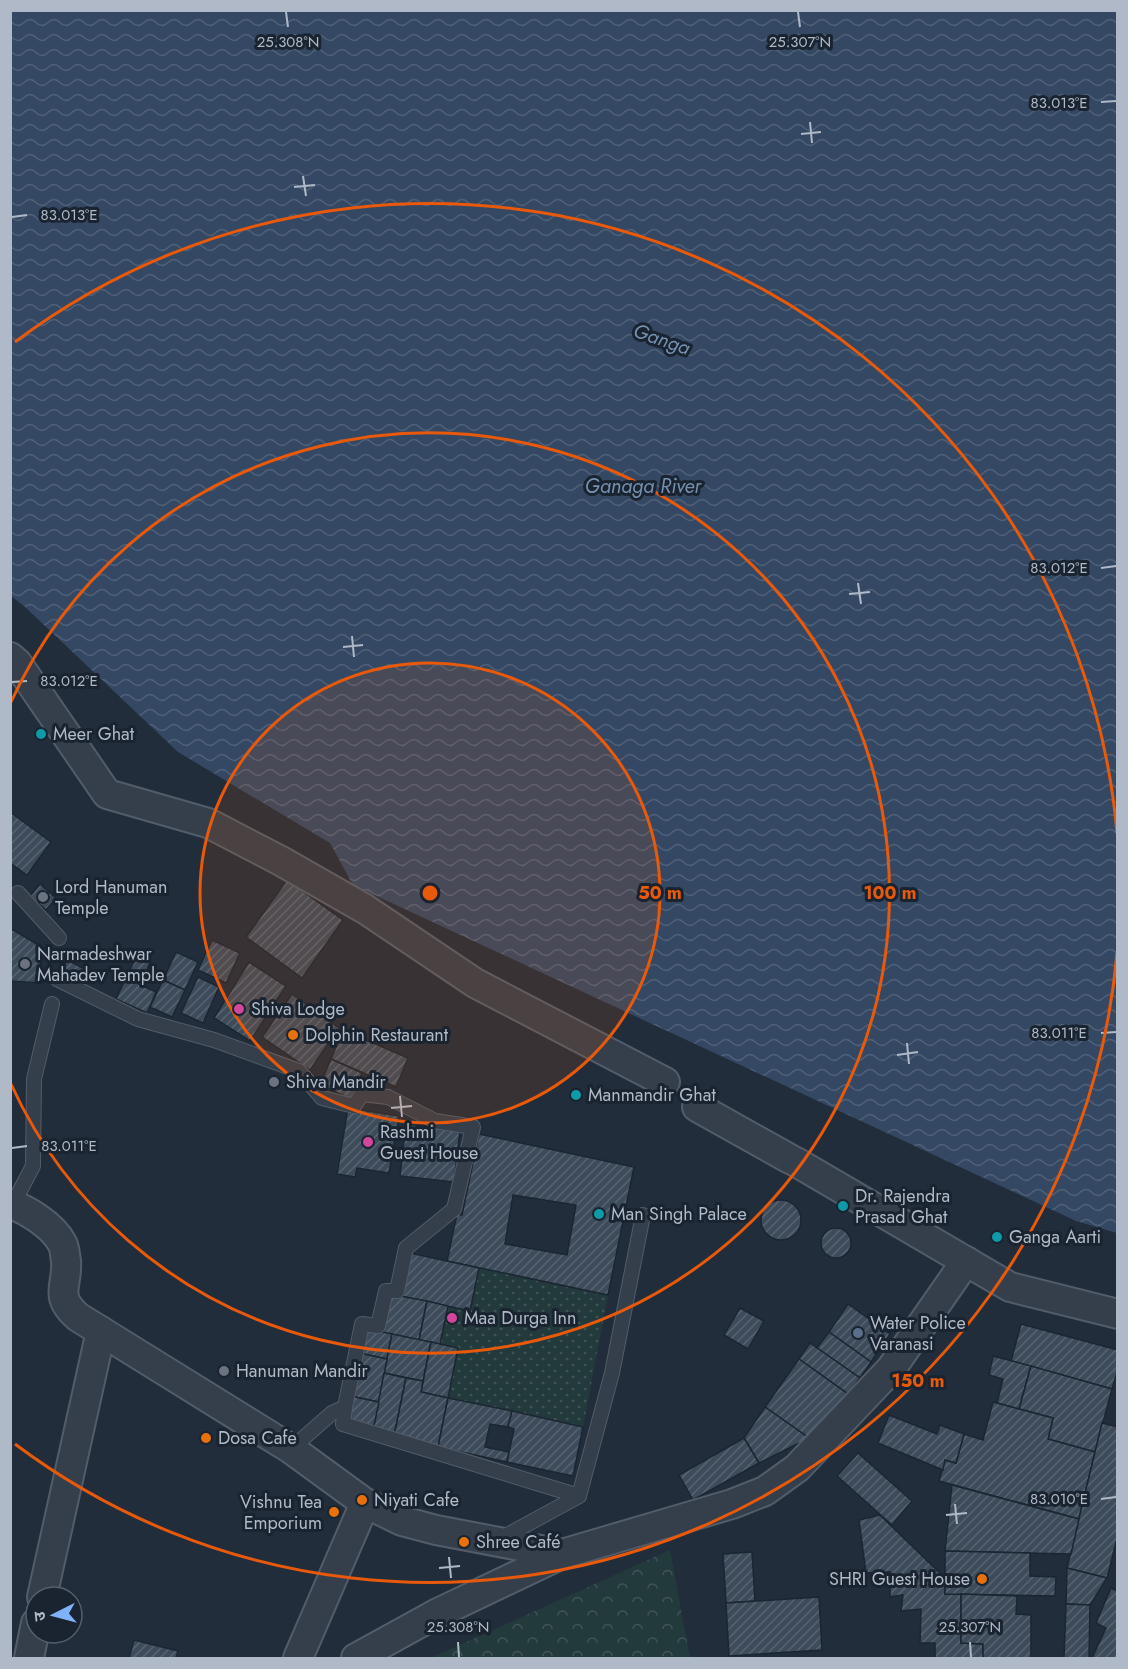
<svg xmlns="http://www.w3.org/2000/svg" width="1128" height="1669" font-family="Jost,'Noto Sans Devanagari',sans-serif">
  <defs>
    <pattern id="grass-dots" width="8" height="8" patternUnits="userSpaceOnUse" patternTransform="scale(1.5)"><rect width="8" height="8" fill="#233a3c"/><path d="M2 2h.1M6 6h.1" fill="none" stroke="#405457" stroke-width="1.8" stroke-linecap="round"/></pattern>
    <pattern id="park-crowns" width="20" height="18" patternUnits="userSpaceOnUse" patternTransform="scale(1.5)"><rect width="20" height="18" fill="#233a3c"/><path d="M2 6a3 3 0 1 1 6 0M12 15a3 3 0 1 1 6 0" fill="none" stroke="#405457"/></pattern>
    <pattern id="water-waves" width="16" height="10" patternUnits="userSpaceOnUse" patternTransform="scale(1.5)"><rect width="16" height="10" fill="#344863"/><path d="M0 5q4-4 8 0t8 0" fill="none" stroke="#4f6078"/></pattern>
    <pattern id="building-hatch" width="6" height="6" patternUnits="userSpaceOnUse" patternTransform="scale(1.5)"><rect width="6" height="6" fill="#3d4b5b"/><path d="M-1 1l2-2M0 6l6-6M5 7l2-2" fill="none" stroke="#566371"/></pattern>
  </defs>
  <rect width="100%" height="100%" fill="#212d3b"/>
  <path fill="url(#grass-dots)" d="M479,1268l129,27 -25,132 -135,-29 10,-50 -18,-4 8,-38 22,5z"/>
  <path fill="url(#park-crowns)" d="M670,1550l20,108h-259z"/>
  <path fill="url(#water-waves)" d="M11,10l1106,1v1222l-41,-12 -723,-336 -23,-42 -152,-91 -154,-146 -13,-10z"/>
  <g fill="url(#building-hatch)" stroke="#1c2632" stroke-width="1.5" fill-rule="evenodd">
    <path d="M10,812l41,30 -24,33 -17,-12z"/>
    <path d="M287,880l56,40 -41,58 -56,-41z"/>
    <path d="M40,884l16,14 -10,12 -16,-14z"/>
    <path d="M10,928l30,18 1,37 -31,-2z"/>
    <path d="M212,940l28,13 -14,30 -28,-13z"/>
    <path d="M176,952l22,10 -13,28 -22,-10z"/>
    <path d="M136,957l14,6 -10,21 -14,-6z"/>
    <path d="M67,960l22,11 -7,15 -22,-10z"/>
    <path d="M249,962l37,24 -36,55 -36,-23z"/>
    <path d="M198,977l21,10 -16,36 -22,-10z"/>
    <path d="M126,978l30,14 -9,21 -31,-14z"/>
    <path d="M163,980l22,10 -13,27 -22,-10z"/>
    <path d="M292,994l47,34 -29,42 -48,-33z"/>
    <path d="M343,1030l65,28 -12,29 -65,-28z"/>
    <path d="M331,1059l31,14 -11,26 -31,-14z"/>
    <path d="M348,1108l51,8 -10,57 -32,-5 -2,9 -18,-3z"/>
    <path d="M406,1124l54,6 -6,52 -54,-6z"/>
    <path d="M479,1134l155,33 -26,128 -161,-34 10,-47 5,1zM513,1195l63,10 -9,50 -62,-11z"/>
    <circle cx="781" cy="1220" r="20"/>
    <circle cx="836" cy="1243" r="15"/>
    <path d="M410,1253l69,15 -9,43 -69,-15z"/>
    <path d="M389,1294l38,7 -8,39 -38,-8z"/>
    <path d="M427,1301l21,5 -8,38 -21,-4z"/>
    <path d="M848,1304l42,30 -19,28 -42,-30z"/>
    <path d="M740,1308l24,13 -16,28 -24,-14z"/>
    <path d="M1021,1324l97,26v19l-6,20 -101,-28z"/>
    <path d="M364,1328l28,6 -5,25 -28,-6z"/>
    <path d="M829,1332l42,30 -11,16 -43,-30z"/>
    <path d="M392,1334l39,8 -8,39 -39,-8z"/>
    <path d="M431,1342l27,6 -10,50 -27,-6z"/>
    <path d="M810,1343l50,35 -12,16 -49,-35z"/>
    <path d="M359,1353l28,6 -8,43 -29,-6z"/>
    <path d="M993,1356l38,10 -12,43 -22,-6 6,-24 -14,-4z"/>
    <path d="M799,1359l49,35 -39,44 -44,-31z"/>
    <path d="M1031,1366l81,23 -17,63 -47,-13 5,-21 -34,-9z"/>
    <path d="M384,1373l22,5 -12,58 -21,-6z"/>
    <path d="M406,1378l17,3 -2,11 27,6 -10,49 -44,-11z"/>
    <path d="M350,1396l29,6 -6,28 -27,-9z"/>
    <path d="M448,1398l64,13 -4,16 -18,-3 -5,23 24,5 -2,10 -69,-15z"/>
    <path d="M993,1402l60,16 -5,21 47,13 -16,67 -140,-38 6,-21 11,3 8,-29 19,6z"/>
    <path d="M765,1407l44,31 -50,25 -15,-25z"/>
    <path d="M512,1411l71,16 -10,49 -66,-14 7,-33 -6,-2z"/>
    <path d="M889,1415l48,19 3,-9 24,9 -8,29 -11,-3 -2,10 -65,-27z"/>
    <path d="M1102,1423l16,4v108l-11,43 -40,-10z"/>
    <path d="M744,1438l15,25 -66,37 -14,-25z"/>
    <path d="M858,1453l54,48 -20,24 -55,-49z"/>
    <path d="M952,1485l127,34 -8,35 -126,-3z"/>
    <path d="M880,1515l65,63v16h16v49l22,1v14h-48v-15h-15l1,-34 -20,2 2,-16 -13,2v-25l-24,1 -7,-53z"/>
    <path d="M945,1551l85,2v23l26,1 -1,19 -110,-2z"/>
    <path d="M752,1552l3,49 -29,2 -3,-49z"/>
    <path d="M1067,1568l40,10 -17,27 -24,-1z"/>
    <path d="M1111,1588l7,3v67h-26l14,-30 -10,-5z"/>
    <path d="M961,1594l56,2 -1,18 15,1v43h-48v-14l-22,-1z"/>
    <path d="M819,1597l3,53 -93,6 -3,-53z"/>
    <path d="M1066,1604l24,1 -1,53h-25z"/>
    <path d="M134,1640l44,11 -2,7h-47z"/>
  </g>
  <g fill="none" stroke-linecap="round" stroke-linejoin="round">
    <g stroke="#535c69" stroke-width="16">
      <g id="lane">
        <path d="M18,893l41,45"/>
        <path d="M57,979l81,40 76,21 85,31 23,27 32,8 8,-12 26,3 47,24 38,6 -19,82 -48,39 -9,43h-11l-8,35 -16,-2 -17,83 -13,6 -41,36"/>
        <path d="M13,1204l20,-38 1,-87 18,-75"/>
        <path d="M345,1407l-2,17 236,72"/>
        <path d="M500,1539l79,-43 33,-123 31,-158"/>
      </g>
    </g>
    <g stroke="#535c69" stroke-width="32">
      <g id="street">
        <path d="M10,657l7,6 90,131 101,29 73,38 84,48 110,74 190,99"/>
        <path d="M697,1107l93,52"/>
        <path d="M796,1162l214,125 108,27"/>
        <path d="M10,1204c18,6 43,22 52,39 3,5 3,13 4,18 2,26 -13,34 12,56l213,132 74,54 37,18 34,9 126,24"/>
        <path d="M42,1597l59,-266"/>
        <path d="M29,1658l7,-35"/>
        <path d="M298,1658l67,-155"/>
        <path d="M356,1658l80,-44 126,-60 170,-50 33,-13 32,-23 94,-99 75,-108"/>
      </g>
    </g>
    <use href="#lane" stroke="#353f4b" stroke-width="14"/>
    <use href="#street" stroke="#353f4b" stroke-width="28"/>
  </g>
  <path fill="none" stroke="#b0b9c7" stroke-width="2" d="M286,12l2,15M798,12l2,15M1101,102l15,-1M810,122l2,21M801,134l20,-2M303,176l3,20M294,187l21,-2M12,217l15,-2M1101,568l15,-2M858,583l3,21M849,594l21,-2M352,636l2,21M343,647l20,-2M12,682l15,-1M1101,1033l15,-1M907,1043l2,21M897,1055l21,-3M400,1096l2,21M391,1108l21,-2M12,1148l15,-2M1101,1499l15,-2M955,1504l2,20M946,1515l21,-2M449,1557l2,21M439,1568l21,-2M458,1642l1,15M970,1642l1,15"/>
  <circle cx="430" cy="893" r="230" fill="#e8590c" fill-opacity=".12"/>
  <g fill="none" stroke="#e8590c" stroke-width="3">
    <circle cx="430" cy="893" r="230"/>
    <path d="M11 702A460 460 0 1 1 11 1084"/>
    <path d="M1117 953A690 690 0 0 1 15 1444M15 342A690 690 0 0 1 1117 833"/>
  </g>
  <g fill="#0f9aa8" stroke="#1a2430" stroke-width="2">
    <circle cx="41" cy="734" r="6"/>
    <circle cx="576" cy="1095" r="6"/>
    <circle cx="843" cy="1206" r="6"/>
    <circle cx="599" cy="1214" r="6"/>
    <circle cx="997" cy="1237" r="6"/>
  </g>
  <g fill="#6b7280" stroke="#1a2430" stroke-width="2">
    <circle cx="43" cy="897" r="6"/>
    <circle cx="25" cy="964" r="6"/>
    <circle cx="274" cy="1082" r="6"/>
    <circle cx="224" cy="1371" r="6"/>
  </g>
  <g fill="#d1479c" stroke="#1a2430" stroke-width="2">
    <circle cx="239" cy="1009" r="6"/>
    <circle cx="368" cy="1142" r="6"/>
    <circle cx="452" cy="1318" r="6"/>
  </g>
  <g fill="#e8710a" stroke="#1a2430" stroke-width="2">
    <circle cx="293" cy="1035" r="6"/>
    <circle cx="206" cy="1438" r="6"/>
    <circle cx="362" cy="1500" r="6"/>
    <circle cx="334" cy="1512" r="6"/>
    <circle cx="464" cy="1542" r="6"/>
    <circle cx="982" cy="1579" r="6"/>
  </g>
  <circle fill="#5c6f8a" stroke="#1a2430" stroke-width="2" cx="858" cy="1333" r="6"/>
  <g text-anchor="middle" stroke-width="6" stroke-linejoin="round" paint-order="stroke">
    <g font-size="18" fill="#b0b9c7" stroke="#1a2430" text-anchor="start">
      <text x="53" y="740">Meer Ghat</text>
      <text x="55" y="893">Lord Hanuman<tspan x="55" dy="21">Temple</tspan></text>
      <text x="37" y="960">Narmadeshwar<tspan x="37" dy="21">Mahadev Temple</tspan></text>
      <text x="251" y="1015">Shiva Lodge</text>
      <text x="305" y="1041">Dolphin Restaurant</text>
      <text x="286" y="1088">Shiva Mandir</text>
      <text x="588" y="1101">Manmandir Ghat</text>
      <text x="380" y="1138">Rashmi<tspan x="380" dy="21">Guest House</tspan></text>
      <text x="855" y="1202">Dr. Rajendra<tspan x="855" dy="21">Prasad Ghat</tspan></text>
      <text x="611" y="1220">Man Singh Palace</text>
      <text x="1009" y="1243">Ganga Aarti</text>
      <text x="464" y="1324">Maa Durga Inn</text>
      <text x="870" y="1329">Water Police<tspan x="870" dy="21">Varanasi</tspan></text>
      <text x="236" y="1377">Hanuman Mandir</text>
      <text x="218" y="1444">Dosa Cafe</text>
      <text x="374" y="1506">Niyati Cafe</text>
      <text x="322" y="1508" text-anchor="end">Vishnu Tea<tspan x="322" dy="21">Emporium</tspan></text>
      <text x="476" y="1548">Shree Café</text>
      <text x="970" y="1585" text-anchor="end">SHRI Guest House</text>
    </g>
    <g font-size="20" font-style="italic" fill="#7690b1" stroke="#1a2430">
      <text transform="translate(662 339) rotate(19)" y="7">Ganga</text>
      <text x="643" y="493">Ganaga River</text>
    </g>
  </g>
  <g font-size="15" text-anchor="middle" fill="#b0b9c7" stroke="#1a2430" stroke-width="6" stroke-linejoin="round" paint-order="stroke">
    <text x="288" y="47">25.308°N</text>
    <text x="800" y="47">25.307°N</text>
    <text x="1059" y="108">83.013°E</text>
    <text x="69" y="220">83.013°E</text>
    <text x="1059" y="573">83.012°E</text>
    <text x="69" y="686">83.012°E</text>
    <text x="1059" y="1038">83.011°E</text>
    <text x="69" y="1151">83.011°E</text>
    <text x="1059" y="1504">83.010°E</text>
    <text x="458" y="1632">25.308°N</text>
    <text x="970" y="1632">25.307°N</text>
  </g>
  <circle cx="430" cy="893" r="9" fill="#e8590c" stroke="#1a2430" stroke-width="3"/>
  <g font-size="18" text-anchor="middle" font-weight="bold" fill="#e8590c" stroke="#1a2430" stroke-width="6" stroke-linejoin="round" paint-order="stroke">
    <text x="660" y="899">50 m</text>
    <text x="890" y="899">100 m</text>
    <text x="918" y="1387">150 m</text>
  </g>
  <rect width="1128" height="1669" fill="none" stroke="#b0b9c7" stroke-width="24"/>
  <g transform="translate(54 1615) rotate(264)"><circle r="28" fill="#1a2430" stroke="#56606c" stroke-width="1.5"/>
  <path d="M0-4.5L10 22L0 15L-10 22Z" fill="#80b2fc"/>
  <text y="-9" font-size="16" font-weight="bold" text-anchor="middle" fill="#b0b9c7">उ</text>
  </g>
</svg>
